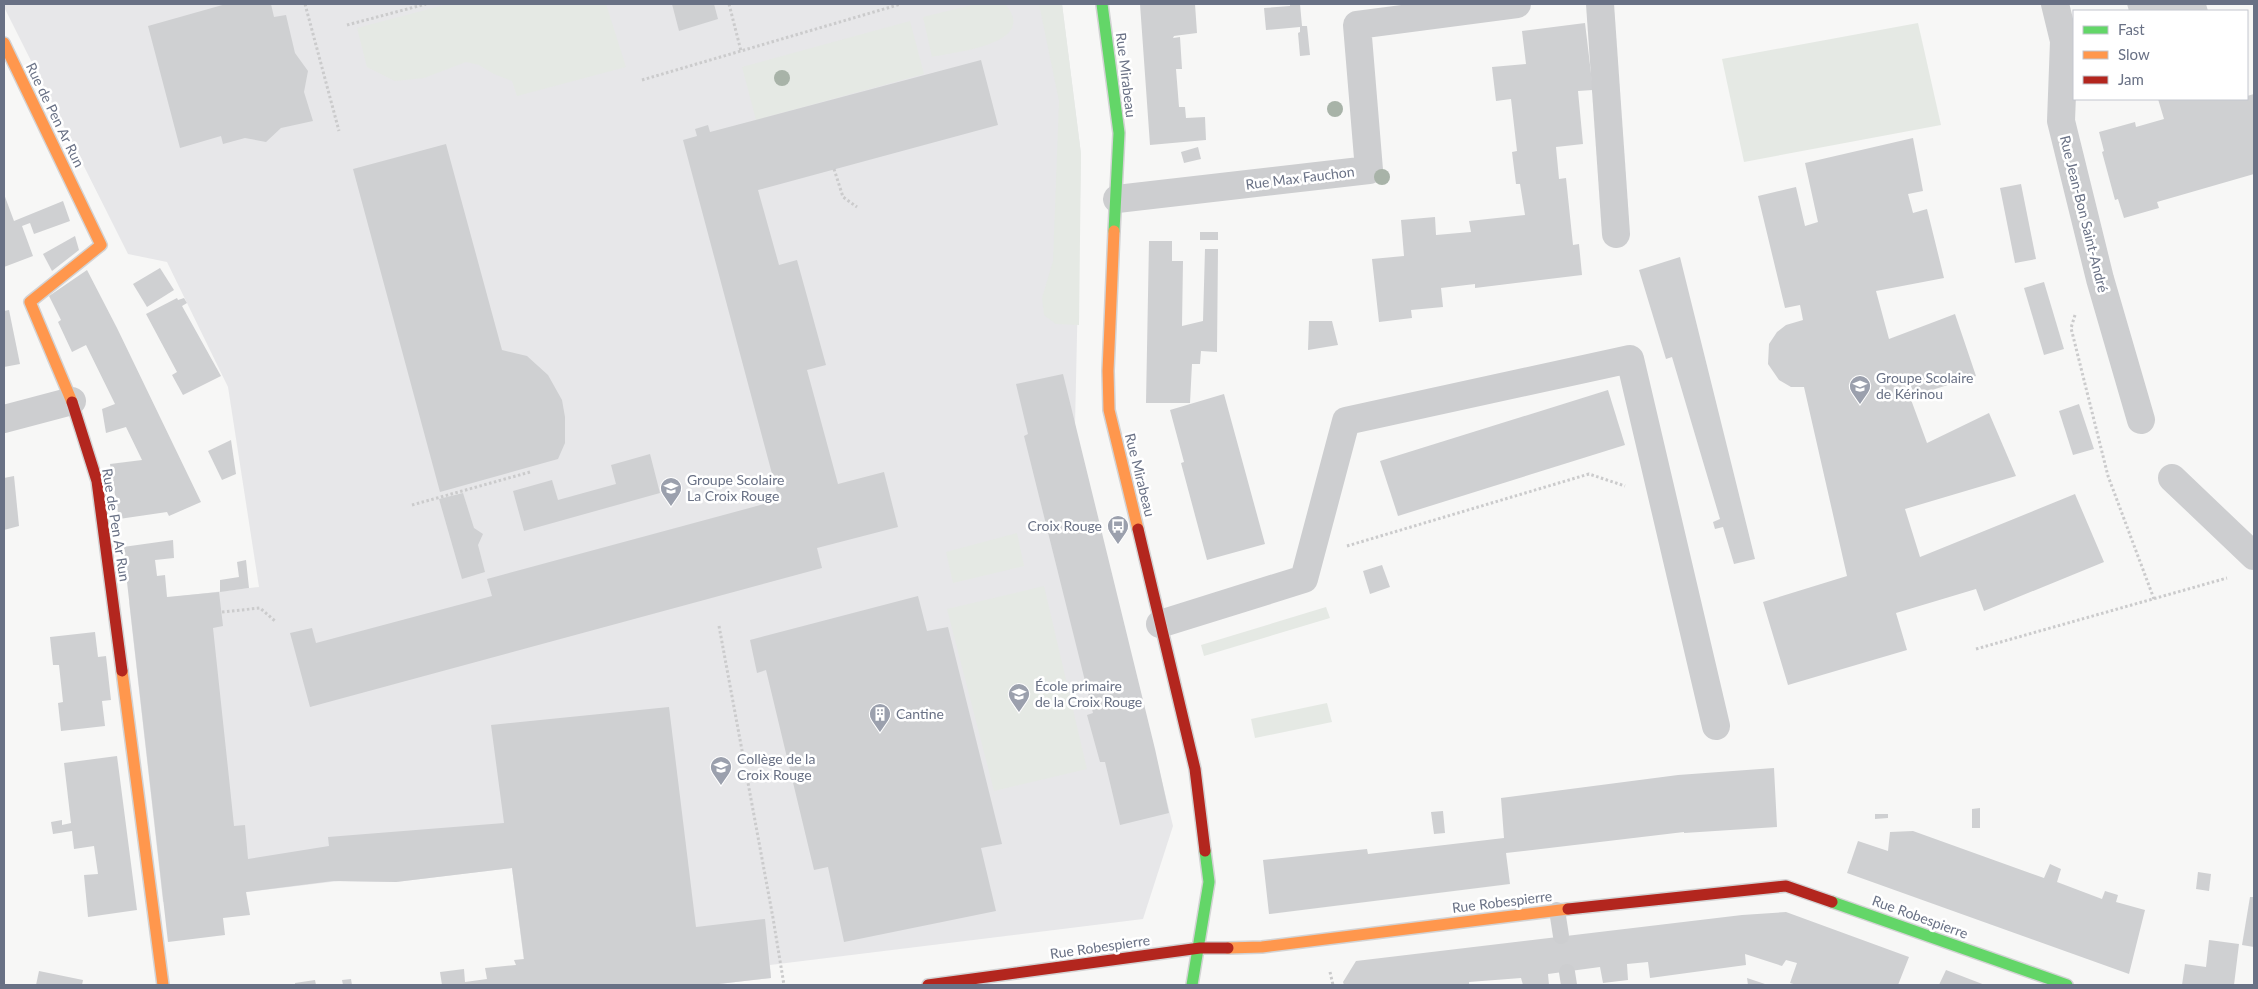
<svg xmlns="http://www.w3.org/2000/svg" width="2258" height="989" font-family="Lato,sans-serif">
  <rect width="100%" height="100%" fill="#f7f7f6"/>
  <path fill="#e7e7e9" d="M4,4h1058l19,150 -6,272 98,400 -30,93 -373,46 1,13 -61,7h-183l-15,-117 -116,14 -57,-1 -176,21 -34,-300 130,-15 -31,-200 -61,-125 -39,-8 -124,-247z"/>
  <g fill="#e5e9e4">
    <path d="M448,4h158l20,63 -109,29 -5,-15 -18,-7 -15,-9 -13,-3 -42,16 -29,3 -28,-14 -10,-39z"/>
    <path d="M976,4h29c35,40 -49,48 -73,53l-9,-40z"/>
    <path d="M1039,4h23l19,150 -2,171 -23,-1 -12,-9 -2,-17 11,-37 6,-160z"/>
    <path d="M910,21l14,53 -168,46 -14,-53z"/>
    <path d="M1918,23l23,102 -197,37 -22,-103z"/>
    <path d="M1017,533l7,33 -71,17 -7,-31z"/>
    <path d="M1044,586l43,183 -93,22 -47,-182z"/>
    <path d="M1326,607l4,11 -126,38 -3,-11z"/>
    <path d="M1327,703l5,19 -77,16 -4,-19z"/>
  </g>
  <g fill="#cfd0d2">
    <path d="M226,4h45l3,13 12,-2 9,38 13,18 -4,21 9,29 -32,7 -15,14 -21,-4 -22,6 -2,-8 -41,12 -32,-122z"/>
    <path d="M672,4h42l4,15 -39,12z"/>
    <path d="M1140,4h55l2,29 -23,3 -1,2 7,-1 2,32h-6l3,38h6l1,11 19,-1 1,23 -56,5z"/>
    <path d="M1290,4h10l2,22h5l3,29 -10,1 -2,-23 2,-1v-5l-34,3 -2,-22 26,-2z"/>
    <path d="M2127,4h79l2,7h-79z"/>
    <path d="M1585,23l8,67 -15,1 5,53 -27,3 3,32 7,-1 7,67 6,-1 3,31 -107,13v-4l-34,4 2,19 -32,3 1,8 -33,4 -7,-63 32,-3 -3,-36 34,-3 1,18 35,-3 -2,-11 56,-6 -5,-31h-4l-4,-32 5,-1 -6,-52 -15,2 -4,-34 34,-3 -4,-33z"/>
    <path d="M981,60l17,65 -240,65 21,75 18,-5 29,105 -19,5 31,114 46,-12 14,55 -81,21 5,20 -512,139 -20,-74 22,-5 4,15 176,-47 -5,-17 292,-79 -96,-360 14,-4 -2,-7 13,-4 2,7z"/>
    <path d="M2254,94v80l-97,28 2,6 -35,10 -6,-19 -3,1 -13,-48 2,-1 -5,-19 36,-10 1,5 28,-8 -6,-20h89v-3z"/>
    <path d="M1913,138l10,53 -15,3 5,19 14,-4 17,69 -68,13 13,48 66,-25 21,62 -66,21 17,46 62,-30 27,63 -111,33 15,48 155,-63 29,68 -120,49 -8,-22 -80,24 11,37 -119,35 -25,-83 84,-26 -43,-189h-13l-12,-7 -11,-16 1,-20 8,-12 9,-7 17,-5 -3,-15 -15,3 -27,-112 38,-9 9,39 13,-4 -13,-59z"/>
    <path d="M446,144l56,206 25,6 21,19 14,25 3,17v26l-7,16 -118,33 -87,-323z"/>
    <path d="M1198,147l3,12 -17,4 -3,-11z"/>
    <path d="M2021,184l15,75 -21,4 -15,-75z"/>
    <path d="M4,194l10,27 49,-20 7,20 -36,13 -4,-11 -8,3 11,30 -29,11z"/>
    <rect x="1200" y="232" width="18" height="8"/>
    <path d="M75,236l4,14 -27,21 -9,-17z"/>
    <path d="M1149,241h23v20h11l-1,65 21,-5 2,-72h13l-1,103 -16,-1 -1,13h-8l-2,39h-44z"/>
    <path d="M1680,257l75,302 -21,5 -11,-37 -8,2 -2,-7 7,-3 -48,-162 -6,2 -27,-89z"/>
    <path d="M160,268l14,22 -27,17 -14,-23z"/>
    <path d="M87,270l30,58 84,174 -32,14 -2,-4 -48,7 -9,-55 32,-4 -16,-33 -20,6 -4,-24 13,-5 -29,-59 -14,7 -14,-30 3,-2 -12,-24z"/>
    <path d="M2044,282l20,67 -20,6 -20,-67z"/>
    <path d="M177,298l1,2 6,-2 3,5 -5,3 39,70 -38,19 -11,-20 5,-3 -31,-58z"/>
    <path d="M9,310l11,54 -16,3v-56z"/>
    <path d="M1309,321h23l6,24 -30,5z"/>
    <path d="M1063,374l92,375 14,64 -49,12 -15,-63h-5l-13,-47 6,-2 -69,-277 4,-2 -12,-50z"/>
    <path d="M1608,390l17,55 -227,71 -18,-55z"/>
    <path d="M1224,394l41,150 -58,16 -26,-97 3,-1 -14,-52z"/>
    <path d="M2079,404l15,45 -21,6 -14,-44z"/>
    <path d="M231,440l5,34 -14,6 -14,-29z"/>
    <path d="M650,454l10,39 -136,38 -11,-40 39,-11 6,20 58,-16 -5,-19z"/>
    <path d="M14,476l5,50 -15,4v-52z"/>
    <path d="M463,493l11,35 9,6 -5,11 7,27 -23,7 -23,-80z"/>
    <path d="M173,540l1,18 -19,2 2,16 8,-1 2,22 52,-5 4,34 -10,2 16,150 5,48 11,-1 3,34 81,-13 -1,-9 176,-14 -13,-98 178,-18 27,220 69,-8 6,59 -61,7h-268l-2,-13 24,-3 1,13 22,-3 -2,-11 31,-3 -2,-5 10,-1 -12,-91 -116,14 -63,-1 -87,11 4,23 -27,3 2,17 -57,7 -45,-395z"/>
    <path d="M246,560l3,28 -29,4v-12l19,-3 -2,-15z"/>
    <path d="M1382,565l8,22 -20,7 -7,-23z"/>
    <path d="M918,596l9,35 21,-4 54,217 -21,4 15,63 -152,31 -16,-75 -14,3 -48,-200 -9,3 -7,-33z"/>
    <path d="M95,632l3,25 8,-1 5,44 -9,1 3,25 -44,5 -3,-28 5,-1 -4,-37h-6l-3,-28z"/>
    <path d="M117,756l20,154 -49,7 -4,-42 14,-1 -4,-28 -20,3 -2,-18 -19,3 -2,-12 11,-2v5l9,-2 -7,-60z"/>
    <path d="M1774,768l3,59 -93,6v-1l-178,21 4,31 -241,30 -6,-54 104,-11 1,5 136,-16 -3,-40 177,-23z"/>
    <path d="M1980,808v20h-8v-19z"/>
    <path d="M1443,811l2,22 -11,1 -3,-22z"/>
    <path d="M1875,814h13v4l-13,1z"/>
    <path d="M1913,831l131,47 6,-14 11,5 -4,13 45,17 3,-8 13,4 -2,7 29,8 -16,64 -282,-101 11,-32 30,10 2,-19z"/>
    <path d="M2198,872l13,2 -2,17 -13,-2z"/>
    <path d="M2250,897h4v50l-12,-2z"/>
    <path d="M1786,912l123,45 -11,28h-101l-7,-2 7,-20 -11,-3 -4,6 -37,-12 1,11 -96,13 -2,-16 -21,2 1,16 -25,3 -3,-16 -52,7 1,11h-26l-2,-7 -52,4v3h-125l-1,-3 13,-21 386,-46z"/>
    <path d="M2209,940l30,4 -5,41h-52l3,-21 21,3z"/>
    <path d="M1946,970l39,15h-46z"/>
    <path d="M39,971l44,9 -1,5h-46z"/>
    <path d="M1747,978l21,7h-20z"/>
    <path d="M351,979l1,6h-9l-1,-5z"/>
    <path d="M315,980l1,5h-21v-2z"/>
  </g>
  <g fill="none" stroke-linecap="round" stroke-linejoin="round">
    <g stroke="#d3d3d4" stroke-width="14">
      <g id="fast">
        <path d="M1102,4l17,129 -5,98"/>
        <path d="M1832,902l235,83"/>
        <path d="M1192,985l17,-103 -4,-31"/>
      </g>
    </g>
    <g stroke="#d3d3d4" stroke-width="14">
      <g id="slow">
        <path d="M4,43l97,202 -71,57 42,100"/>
        <path d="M1114,231l-6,140 1,39 29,119"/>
        <path d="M122,671l41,314"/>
        <path d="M1228,948l34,-1 306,-38"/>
      </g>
    </g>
    <g stroke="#d3d3d4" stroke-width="14">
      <g id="jam">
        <path d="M72,402l25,79 25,190"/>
        <path d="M1138,529l57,240 10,82"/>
        <path d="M1568,909l218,-23 46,16"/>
        <path d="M928,985l272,-37h28"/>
      </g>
    </g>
    <g stroke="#cbcbcc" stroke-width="3" stroke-dasharray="2.5 2.5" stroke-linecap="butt">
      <path d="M305,4l34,127"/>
      <path d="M729,4l12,47"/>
      <path d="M347,25l79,-21"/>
      <path d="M642,80l259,-76"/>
      <path d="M834,169l9,28 14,10"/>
      <path d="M2075,315l-4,13 37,148 46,123"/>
      <path d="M412,505l118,-33"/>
      <path d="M1347,546l242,-72 36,12"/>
      <path d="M222,612l38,-4 15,13"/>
      <path d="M719,626l54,292 11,67"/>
      <path d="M1976,649l251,-71"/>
      <path d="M1330,972l3,13"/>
    </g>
    <g stroke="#cdced0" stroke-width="16">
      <path d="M1557,910l4,26"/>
      <path d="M1567,972l2,13"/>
    </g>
    <g stroke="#cdced0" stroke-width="28">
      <path d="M1600,4l16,230"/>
      <path d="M2055,4l9,37 -3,80 39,158 41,141"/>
      <path d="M1117,199l252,-29 -12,-145 160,-21"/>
      <path d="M4,419l68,-18"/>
      <path d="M2172,478l82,78"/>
      <path d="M1160,624l144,-45 42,-158 284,-62 86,367"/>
    </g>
    <use href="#fast" stroke="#63d668" stroke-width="11"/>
    <use href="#slow" stroke="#ff974d" stroke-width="11"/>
    <use href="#jam" stroke="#b3261e" stroke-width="11"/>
  </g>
  <g fill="#a8b3a8">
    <circle cx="782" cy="78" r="8"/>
    <circle cx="1335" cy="109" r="8"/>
    <circle cx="1382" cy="177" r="8"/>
  </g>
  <defs>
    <g id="school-pin" transform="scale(1.125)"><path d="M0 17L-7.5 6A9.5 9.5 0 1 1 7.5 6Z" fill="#9ba0ad" stroke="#fff"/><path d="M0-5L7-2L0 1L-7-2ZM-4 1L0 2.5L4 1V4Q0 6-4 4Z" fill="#fff"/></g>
    <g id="bus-pin" transform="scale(1.125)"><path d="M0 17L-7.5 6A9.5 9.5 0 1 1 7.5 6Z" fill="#9ba0ad" stroke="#fff"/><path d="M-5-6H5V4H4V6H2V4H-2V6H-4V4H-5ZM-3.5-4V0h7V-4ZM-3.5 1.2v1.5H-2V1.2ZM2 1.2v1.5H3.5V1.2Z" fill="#fff"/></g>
    <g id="building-pin" transform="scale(1.125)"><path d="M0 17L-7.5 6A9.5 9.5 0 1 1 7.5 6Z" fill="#9ba0ad" stroke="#fff"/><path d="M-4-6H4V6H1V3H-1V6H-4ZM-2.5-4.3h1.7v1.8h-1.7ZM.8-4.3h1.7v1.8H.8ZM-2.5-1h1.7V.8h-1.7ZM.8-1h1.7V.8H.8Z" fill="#fff"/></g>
  </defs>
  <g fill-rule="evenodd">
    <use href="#school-pin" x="1860" y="386"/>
    <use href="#school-pin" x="671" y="488"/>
    <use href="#bus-pin" x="1118" y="526"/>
    <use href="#school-pin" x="1019" y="694"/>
    <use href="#building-pin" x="880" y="714"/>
    <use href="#school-pin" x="721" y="767"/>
  </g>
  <g text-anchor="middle" stroke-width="5" stroke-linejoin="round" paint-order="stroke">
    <g font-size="14" fill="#697185" stroke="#fff">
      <text transform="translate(1126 75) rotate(83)" y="5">Rue Mirabeau</text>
      <text transform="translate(55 115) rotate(64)" y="5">Rue de Pen Ar Run</text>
      <text transform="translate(1300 178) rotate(-7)" y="5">Rue Max Fauchon</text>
      <text transform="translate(2084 214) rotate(76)" y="5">Rue Jean-Bon Saint-André</text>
      <text transform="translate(1140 475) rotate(76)" y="5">Rue Mirabeau</text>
      <text transform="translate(116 525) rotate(81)" y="5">Rue de Pen Ar Run</text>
      <text transform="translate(1502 902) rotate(-7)" y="5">Rue Robespierre</text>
      <text transform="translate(1920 917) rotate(20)" y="5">Rue Robespierre</text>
      <text transform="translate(1100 947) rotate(-8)" y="5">Rue Robespierre</text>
    </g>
    <g font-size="14" fill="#697185" stroke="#fff" text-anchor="start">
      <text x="1876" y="383">Groupe Scolaire<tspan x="1876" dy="16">de Kérinou</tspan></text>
      <text x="687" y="485">Groupe Scolaire<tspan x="687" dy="16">La Croix Rouge</tspan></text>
      <text x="1102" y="531" text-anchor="end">Croix Rouge</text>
      <text x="1035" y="691">École primaire<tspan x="1035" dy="16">de la Croix Rouge</tspan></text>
      <text x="896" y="719">Cantine</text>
      <text x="737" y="764">Collège de la<tspan x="737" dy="16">Croix Rouge</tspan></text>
    </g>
  </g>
  <rect width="2258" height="989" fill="none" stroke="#697185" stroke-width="10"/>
  <rect x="2073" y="10" width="175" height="90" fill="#ffffff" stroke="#c3c6ce"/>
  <rect x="2083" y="26" width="25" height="8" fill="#63d668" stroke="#c3c6ce"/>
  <text x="2118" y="35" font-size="15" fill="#697185">Fast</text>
  <rect x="2083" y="51" width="25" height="8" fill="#ff974d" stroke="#c3c6ce"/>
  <text x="2118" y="60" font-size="15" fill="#697185">Slow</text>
  <rect x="2083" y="76" width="25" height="8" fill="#b3261e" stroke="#c3c6ce"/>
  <text x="2118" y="85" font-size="15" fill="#697185">Jam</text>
</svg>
